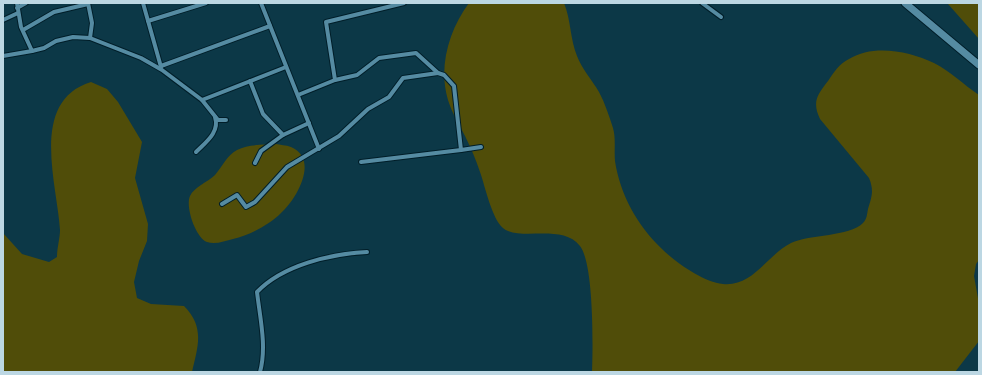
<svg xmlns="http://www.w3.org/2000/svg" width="982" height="375" font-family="Signika,sans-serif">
  <rect width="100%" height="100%" fill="#0c3847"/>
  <g fill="#504d09">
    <path d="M469,3h95c7,17 6,36 13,53 5,13 15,24 22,36 6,11 10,24 14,36 3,10 1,23 2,33 5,33 22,64 46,87 14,14 42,34 62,36 30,3 44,-29 68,-41 19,-9 58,-6 72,-20 4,-4 4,-9 5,-14 4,-13 6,-19 1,-31l-49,-59c-8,-17 -3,-24 8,-38 6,-9 11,-17 21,-22 24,-15 60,-8 85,4 16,8 30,22 45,32v165l-3,4 -2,12 5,28v37l-24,31h-363c1,-24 2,-108 -12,-126 -18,-23 -60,-4 -77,-18 -11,-9 -18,-42 -23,-56 -4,-12 -9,-24 -15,-36 -6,-12 -13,-23 -17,-36 -10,-33 1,-70 21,-97z"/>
    <path d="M947,3h32v36l-31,-35z"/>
    <path d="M91,82l16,7 11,13 24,40 -7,36 13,46 -1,17 -8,20 -5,21 3,16 14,6 33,2c21,21 14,40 8,66h-189v-139l19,21 27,8 8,-5c0,-9 3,-19 3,-27 -3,-47 -31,-129 31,-148z"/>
    <path d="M276,144c4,1 10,1 15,3 29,12 5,53 -10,66 -12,12 -31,22 -48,26 -8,2 -18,6 -26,3 -11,-4 -22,-35 -17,-46 4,-9 18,-14 25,-21 7,-8 12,-20 22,-25 11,-6 27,-5 39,-6z"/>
  </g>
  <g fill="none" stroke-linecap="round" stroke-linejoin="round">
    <g stroke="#011e29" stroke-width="6">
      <g id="minor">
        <path d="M17,3l4,24 11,24 12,-3 12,-7 17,-4 17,1 51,20 21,12 40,30 84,-33"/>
        <path d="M88,3l4,20 -2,15"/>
        <path d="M143,3l18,64"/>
        <path d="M261,3l58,146"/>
        <path d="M702,3l19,14"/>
        <path d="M17,8l9,-5"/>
        <path d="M3,20l15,-7"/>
        <path d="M148,21l58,-18"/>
        <path d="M23,30l31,-18 34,-8"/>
        <path d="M3,56l29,-5"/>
        <path d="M161,66l109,-40"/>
        <path d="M335,80l22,-5 22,-17 37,-5 22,20 6,2 10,11 7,64 20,-3"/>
        <path d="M250,81l13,33 20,21 26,-12"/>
        <path d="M298,95l37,-15 -9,-58 78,-19"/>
        <path d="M202,100l16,20h8"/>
        <path d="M196,152c10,-10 24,-20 19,-35"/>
        <path d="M361,162l100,-12"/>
        <path d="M255,163l6,-12 22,-16"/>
        <path d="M222,204l15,-9 9,12 9,-5 32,-35 52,-31 29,-27 21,-12 14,-19 35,-5"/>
        <path d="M260,372c7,-25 0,-54 -3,-80 26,-27 73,-38 110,-40"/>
      </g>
    </g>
    <g stroke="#011e29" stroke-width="9">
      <path id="tertiary" d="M905,3l74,62"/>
    </g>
    <use href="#minor" stroke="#558ba2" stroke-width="4"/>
    <use href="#tertiary" stroke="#558ba2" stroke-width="7"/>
  </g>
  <rect width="982" height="375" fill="none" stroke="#bcd7e3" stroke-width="8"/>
</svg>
